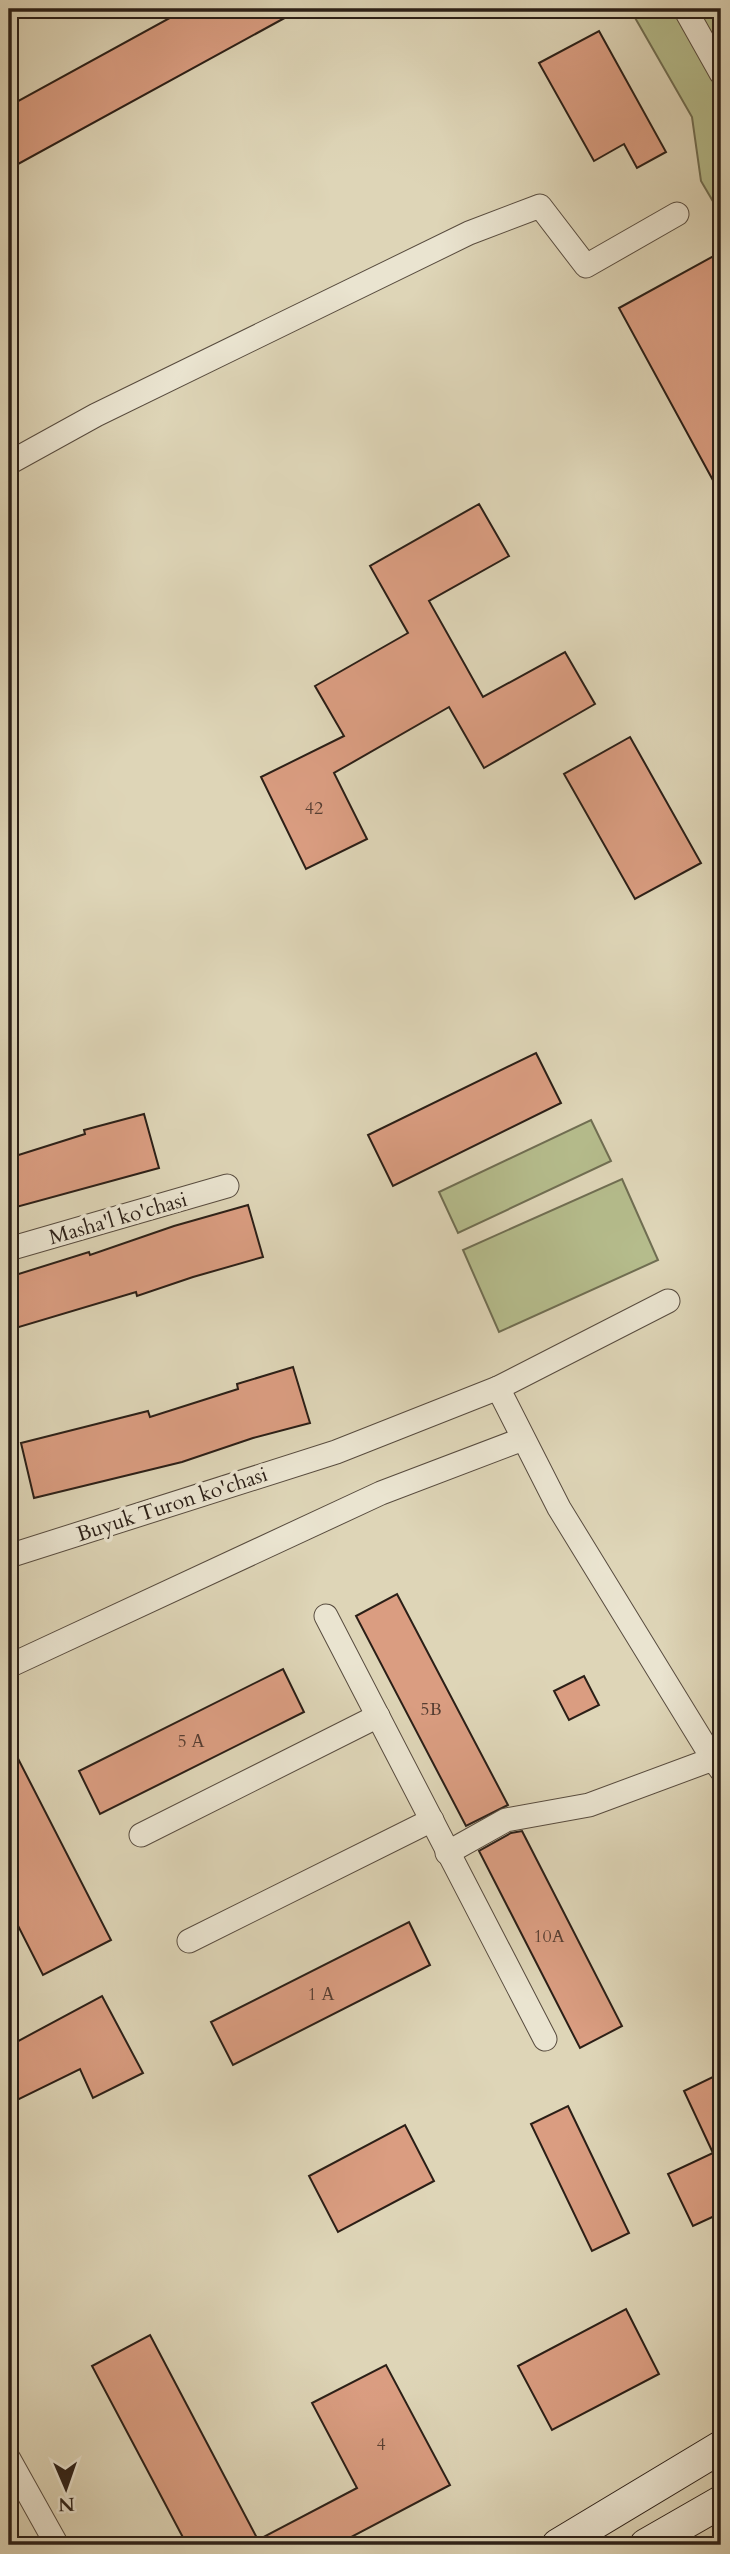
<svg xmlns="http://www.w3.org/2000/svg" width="730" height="2554" font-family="Cardo,serif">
  <rect width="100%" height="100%" fill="#ded5b7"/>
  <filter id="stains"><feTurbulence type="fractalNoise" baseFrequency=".00286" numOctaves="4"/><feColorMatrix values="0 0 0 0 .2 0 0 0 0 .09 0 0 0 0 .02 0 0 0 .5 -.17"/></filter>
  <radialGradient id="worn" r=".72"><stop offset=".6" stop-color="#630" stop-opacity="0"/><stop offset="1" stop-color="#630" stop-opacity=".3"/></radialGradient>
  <g fill="#b5bc8c" stroke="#706e52" stroke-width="2">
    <path d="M630,9h91v206l-20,-34 -9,-64z"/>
    <path d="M591,1120l20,41 -153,72 -19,-41z"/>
    <path d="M622,1179l36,81 -159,72 -36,-82z"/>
  </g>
  <g fill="#da9d81" stroke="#2b1f17" stroke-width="2">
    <path d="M186,9h115l-292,160v-63z"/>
    <path d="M599,31l67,121 -29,16 -13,-24 -30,17 -55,-98z"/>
    <path d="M721,252v243l-102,-187z"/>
    <path d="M479,504l30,52 -80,45 54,96 82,-45 30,52 -111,64 -35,-61 -115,66 33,66 -61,30 -45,-92 83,-41 -29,-50 93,-53 -38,-67z"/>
    <path d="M630,737l71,126 -66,36 -71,-125z"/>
    <path d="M536,1053l25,50 -168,83 -25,-51z"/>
    <path d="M144,1114l15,54 -150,41v-51l76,-24 -1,-4z"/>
    <path d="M248,1205l15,52 -70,20 -56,19 -1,-4 -127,38v-53l80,-25 1,3 84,-29z"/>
    <path d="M293,1367l17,56 -57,15 -71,24 -148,36 -13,-55 127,-32 2,6 88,-28 -1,-5z"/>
    <path d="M397,1594l111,211 -42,21 -110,-210z"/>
    <path d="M283,1669l21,43 -204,102 -21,-43z"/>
    <path d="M584,1676l15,29 -30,15 -15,-29z"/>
    <path d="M9,1741l102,199 -68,35 -34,-67z"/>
    <path d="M522,1831l100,195 -42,22 -101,-197 32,-18z"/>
    <path d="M409,1922l21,43 -197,100 -22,-43z"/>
    <path d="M102,1996l41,77 -50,25 -13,-29 -71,35v-58z"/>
    <path d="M721,2073v140l-28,13 -25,-52 45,-21 -29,-62z"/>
    <path d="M568,2106l61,127 -37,18 -61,-127z"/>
    <path d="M405,2125l29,56 -96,51 -29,-56z"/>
    <path d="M626,2309l33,65 -107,56 -34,-64z"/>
    <path d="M150,2335l108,205 99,-52 -45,-85 74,-38 64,120 -114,60h-149l-95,-179z"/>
  </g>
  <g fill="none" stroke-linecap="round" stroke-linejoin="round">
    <g stroke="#584c3f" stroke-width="25">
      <g id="street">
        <path d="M685,9l36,64"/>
        <path d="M9,463l87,-48 373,-182 71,-27 46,60 91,-52"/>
        <path d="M9,1249l218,-63"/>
        <path d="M498,1388l170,-87"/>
        <path d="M9,1556l327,-104 162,-64 61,120 154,251"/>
        <path d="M326,1616l219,423"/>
        <path d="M9,1666l372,-173 142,-54"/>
        <path d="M141,1835l237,-119"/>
        <path d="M447,1853l59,-33 83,-15 124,-46 8,11"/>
        <path d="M189,1941l243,-121"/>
        <path d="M9,2459l48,86"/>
      </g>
    </g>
    <g stroke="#2b1f17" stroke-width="34">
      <g id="secondary">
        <path d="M558,2545l163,-98"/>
        <path d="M646,2545l75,-43"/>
      </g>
    </g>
    <use href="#street" stroke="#eae4d0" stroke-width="23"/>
    <use href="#secondary" stroke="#eae4d0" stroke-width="32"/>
  </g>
  <g text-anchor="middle" stroke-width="7" stroke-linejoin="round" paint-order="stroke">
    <g font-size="18" fill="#573e32">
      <text x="314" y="814">42</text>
      <text x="431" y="1715">5B</text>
      <text x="191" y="1747">5 А</text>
      <text x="549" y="1942">10A</text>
      <text x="321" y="2000">1 А</text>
      <text x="381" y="2450">4</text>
    </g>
    <g font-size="21" fill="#2b1f17" stroke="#eae4d0">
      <text transform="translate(118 1218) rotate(-16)" y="7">Masha'l ko'chasi</text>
      <text transform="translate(172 1504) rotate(-18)" y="7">Buyuk Turon ko'chasi</text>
    </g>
  </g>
  <rect width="730" height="2554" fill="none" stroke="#ded5b7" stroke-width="35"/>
  <rect x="10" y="10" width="709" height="2533" fill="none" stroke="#2b1f17" stroke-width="3.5"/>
  <rect x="18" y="18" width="695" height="2519" fill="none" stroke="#2b1f17" stroke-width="2"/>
  <g transform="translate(66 2488) rotate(178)" stroke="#eae4d0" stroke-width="5" paint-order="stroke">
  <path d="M0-5L12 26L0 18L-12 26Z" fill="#2b1f17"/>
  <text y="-10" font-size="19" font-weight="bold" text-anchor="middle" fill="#2b1f17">N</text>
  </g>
  <rect width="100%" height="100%" filter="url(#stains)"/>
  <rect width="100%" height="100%" fill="url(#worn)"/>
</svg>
